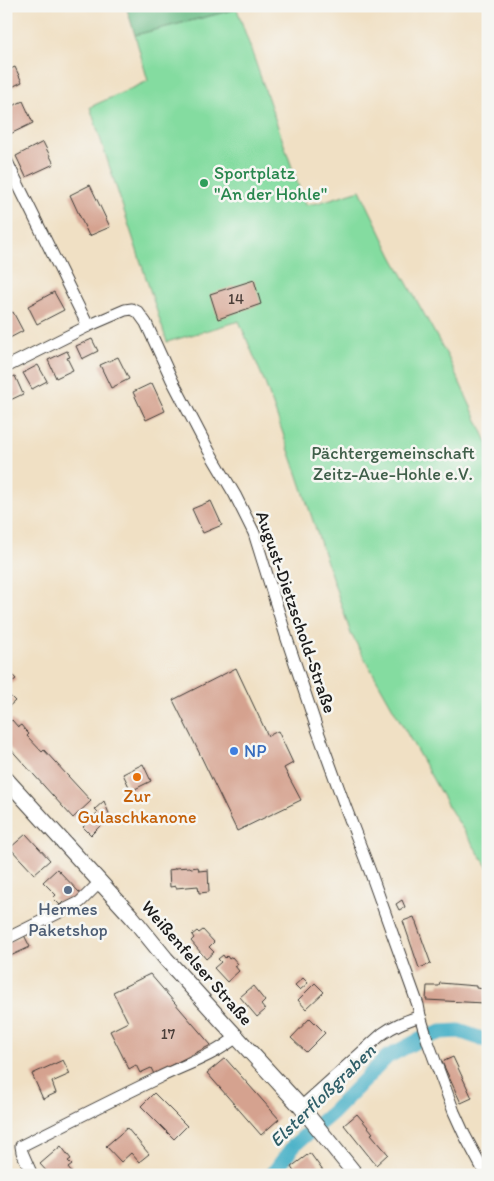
<svg xmlns="http://www.w3.org/2000/svg" width="494" height="1181" font-family="Itim,sans-serif">
  <rect width="100%" height="100%" fill="#f6f6f2"/>
  <filter id="ink" filterUnits="userSpaceOnUse"><feTurbulence type="fractalNoise" baseFrequency=".02" numOctaves="2"/><feDisplacementMap in="SourceGraphic" scale="10" xChannelSelector="R" yChannelSelector="G"/><feConvolveMatrix kernelMatrix="1 2 1 2 8 2 1 2 1" color-interpolation-filters="sRGB"/></filter>
  <filter id="wash" filterUnits="userSpaceOnUse"><feTurbulence type="fractalNoise" baseFrequency=".0096" numOctaves="4" result="noise"/><feDisplacementMap in="SourceGraphic" scale="20" xChannelSelector="R" yChannelSelector="G"/><feGaussianBlur stdDeviation="1.12" result="paint"/><feColorMatrix in="noise" values="0 0 0 0 0 0 0 0 0 0 0 0 0 0 0 0 0 1.4 0 .05"/><feComposite in="paint" operator="in"/></filter>
  <g filter="url(#wash)">
    <rect width="100%" height="100%" fill="#f0e0c4"/>
    <path fill="#84dca0" stroke="#507c5e" d="M237,9l68,196 13,-2 42,-13 32,66 56,101 40,87v424l-40,-62 -97,-172 -54,-161 -32,-90 -26,-62 -72,21 -77,-235 58,-26 -13,-46z"/>
    <path fill="#6bbc86" stroke="#446c51" d="M126,6h110l1,3 -102,26z"/>
    <g fill="none" stroke-linecap="round" stroke-linejoin="round">
      <path stroke="#49b1c7" stroke-width="15" d="M272,1175l22,-30 38,-32 55,-56 32,-17 22,-8 18,-1 29,10"/>
    </g>
    <g id="blocks">
      <g fill="#d5a28f">
        <path d="M15,67l7,15 -16,8v-19z"/>
        <path d="M23,101l10,22 -27,13v-27z"/>
        <path d="M43,142l11,22 -28,13 -10,-21z"/>
        <path d="M90,185l20,42 -21,9 -19,-41z"/>
        <path d="M254,280l7,24 -43,15 -8,-25z"/>
        <path d="M54,292l10,18 -27,14 -9,-18z"/>
        <path d="M13,312l10,19 -17,9v-25z"/>
        <path d="M92,339l6,12 -16,8 -6,-13z"/>
        <path d="M67,351l3,6 -3,1 6,12 -17,8 -8,-18z"/>
        <path d="M118,357l11,22 -18,9 -11,-23z"/>
        <path d="M38,365l9,16 -15,8 -9,-16z"/>
        <path d="M15,376l8,18 -17,8v-22z"/>
        <path d="M152,383l13,28 -19,9 -13,-28z"/>
        <path d="M211,501l11,24 -19,8 -11,-24z"/>
        <path d="M236,668l32,68 10,-5 15,32 -9,5 17,32 -64,31 -43,-89 -21,-42z"/>
        <path d="M9,671l7,8 -8,6 -1,-1 -1,1v-12z"/>
        <path d="M6,692l9,9 -9,8z"/>
        <path d="M12,720l6,7 3,-2 4,5 4,4 -2,2 15,16 2,-2 47,51 -18,17 -67,-74v-19z"/>
        <path d="M143,764l8,17 -20,10 -8,-17z"/>
        <path d="M104,801l6,15 -19,19 -8,-8 15,-15 -3,-3z"/>
        <path d="M26,834l24,26 -16,14 -24,-26z"/>
        <path d="M190,867l1,1 7,-1 1,4 9,-1 1,22 -10,1 -1,-7 -22,2v-2l-6,1 -1,-17 6,-1v-1z"/>
        <path d="M57,869l24,25 -14,13 -4,-5 -3,3 -7,-7 3,-3 -13,-13z"/>
        <path d="M402,900l3,7 -6,3 -3,-6z"/>
        <path d="M414,917l17,47 -12,4 -16,-47z"/>
        <path d="M203,930l11,12 -5,5 5,5 -8,7 -15,-18 3,-3 -2,-3 5,-4 2,2z"/>
        <path d="M24,935l6,12 -24,11v-14z"/>
        <path d="M223,955l2,3 2,-2 2,3 3,-2 6,7 -3,2 4,5 -12,11 -13,-14 7,-6 -3,-3z"/>
        <path d="M150,974l61,71 -57,29 -3,-6 -11,5 -4,-8 -7,4 -19,-38 18,-9 -15,-30z"/>
        <path d="M303,978l5,5 -8,7 -5,-5z"/>
        <path d="M315,983l9,9 -18,17 -8,-9z"/>
        <path d="M440,983l36,3v2l9,1 -1,14 -58,-3 1,-14h12z"/>
        <path d="M253,986l12,15 -4,4 4,5 -8,7 -17,-20z"/>
        <path d="M310,1018l15,15 -19,19 -15,-14z"/>
        <path d="M453,1057l19,41 -11,5 -19,-41z"/>
        <path d="M225,1058l54,61 -18,16 -54,-62z"/>
        <path d="M63,1060l7,14 -18,8 4,11 -13,6 -11,-25z"/>
        <path d="M154,1093l33,33 -13,13 -33,-33z"/>
        <path d="M357,1114l16,19 -2,1 17,20 -12,11 -32,-40z"/>
        <path d="M127,1128l22,26 -10,8 -8,-9 -10,9 -15,-16z"/>
        <path d="M61,1146l10,13 -3,2 4,4 -4,3 4,5 -2,2h-20l-10,-11z"/>
        <path d="M310,1153l16,22h-30l-5,-8z"/>
      </g>
    </g>
  </g>
  <g filter="url(#ink)">
    <use href="#blocks" fill-opacity="0" stroke="#3c3935" stroke-width="1"/>
    <g fill="none" stroke-linecap="round" stroke-linejoin="round">
      <g stroke="#3c3935" stroke-width="13">
        <g id="street">
          <path d="M6,160l82,166"/>
          <path d="M6,367l82,-41 37,-16 7,-1 6,3 8,11 26,57 37,71 26,44 19,38 33,106 30,90 28,77 26,68 47,131 2,11 8,26 26,70 10,22 22,41"/>
          <path d="M6,939l74,-37 20,-20"/>
          <path d="M301,1107l81,-73c12,-9 24,-13 38,-18"/>
          <path d="M32,1175l-10,-23 -1,-6c46,-23 91,-46 137,-68 26,-13 56,-22 78,-41"/>
        </g>
      </g>
      <g stroke="#3c3935" stroke-width="17">
        <path id="secondary" d="M6,779l126,138 34,42 56,62 79,86 55,68"/>
      </g>
      <use href="#street" stroke="#fff" stroke-width="11"/>
      <use href="#secondary" stroke="#fff" stroke-width="15"/>
    </g>
  </g>
  <circle fill="#2e9e5b" stroke="#f6f6f2" stroke-width="2" cx="204" cy="183" r="5"/>
  <circle fill="#3f7fe0" stroke="#f6f6f2" stroke-width="2" cx="234" cy="751" r="5"/>
  <circle fill="#e8710a" stroke="#f6f6f2" stroke-width="2" cx="137" cy="777" r="5"/>
  <circle fill="#5c6f8a" stroke="#f6f6f2" stroke-width="2" cx="68" cy="890" r="5"/>
  <g text-anchor="middle" stroke-width="5" stroke-linejoin="round" paint-order="stroke">
    <g font-size="15" fill="#4a3e39">
      <text x="236" y="304">14</text>
      <text x="168" y="1039">17</text>
    </g>
    <g font-size="18" fill="#27864d" stroke="#f6f6f2" text-anchor="start">
      <text x="214" y="179">Sportplatz<tspan x="214" dy="21">"An der Hohle"</tspan></text>
    </g>
    <g font-size="18" fill="#405f4a" stroke="#f6f6f2">
      <text x="393" y="459">Pächtergemeinschaft<tspan x="393" dy="21">Zeitz-Aue-Hohle e.V.</tspan></text>
    </g>
    <g font-size="18" fill="#1c1c1c" stroke="#f6f6f2">
      <text transform="translate(296 612) rotate(71)" y="6">August-Dietzschold-Straße</text>
      <text transform="translate(197 963) rotate(49)" y="6">Weißenfelser Straße</text>
    </g>
    <g font-size="18" fill="#366cbe" stroke="#f6f6f2" text-anchor="start">
      <text x="244" y="757">NP</text>
    </g>
    <g font-size="18" fill="#c56008" stroke="#f6f6f2">
      <text x="137" y="802">Zur<tspan x="137" dy="21">Gulaschkanone</tspan></text>
    </g>
    <g font-size="18" fill="#4e5e75" stroke="#f6f6f2">
      <text x="68" y="915">Hermes<tspan x="68" dy="21">Paketshop</tspan></text>
    </g>
    <g font-size="19" font-style="italic" fill="#305f69" stroke="#f6f6f2">
      <text transform="translate(322 1095) rotate(-44)" y="7">Elsterfloßgraben</text>
    </g>
  </g>
  <rect width="494" height="1181" fill="none" stroke="#f6f6f2" stroke-width="25"/>
</svg>
